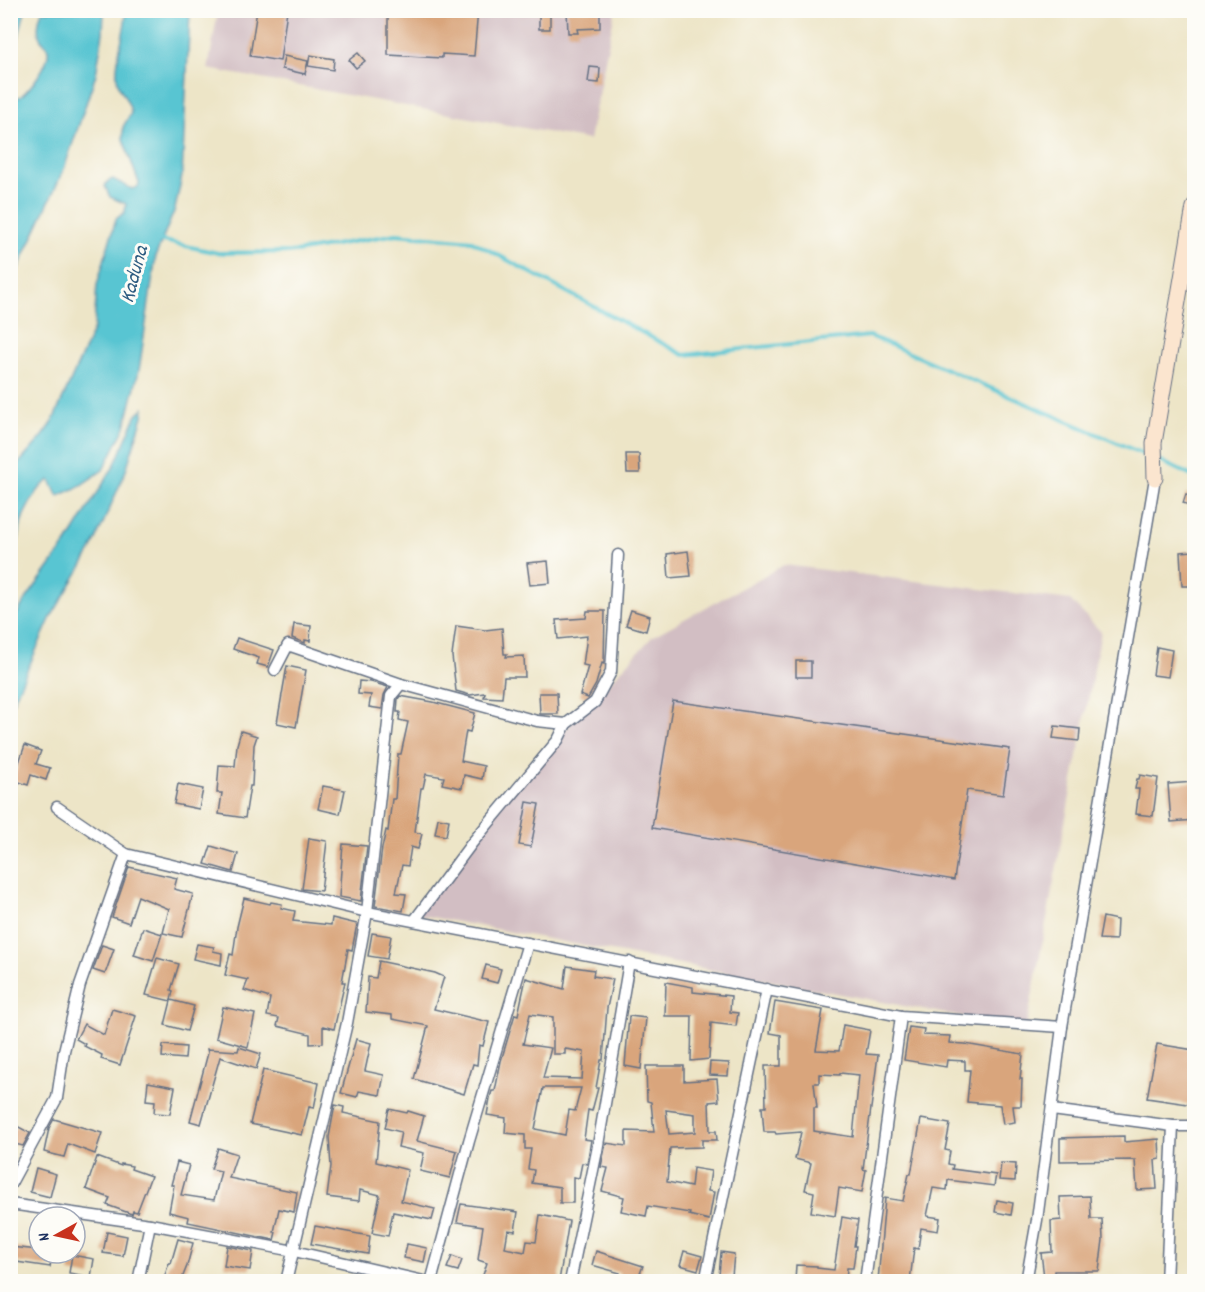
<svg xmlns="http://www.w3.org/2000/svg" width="1205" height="1292" font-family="Dekko,sans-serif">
  <rect width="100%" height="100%" fill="#fdfcf7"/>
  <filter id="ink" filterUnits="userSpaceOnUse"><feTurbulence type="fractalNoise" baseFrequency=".0167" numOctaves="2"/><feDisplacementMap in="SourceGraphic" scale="12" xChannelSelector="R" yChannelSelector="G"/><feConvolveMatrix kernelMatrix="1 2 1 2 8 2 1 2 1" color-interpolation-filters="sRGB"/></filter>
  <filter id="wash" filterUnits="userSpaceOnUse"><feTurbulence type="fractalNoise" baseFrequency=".008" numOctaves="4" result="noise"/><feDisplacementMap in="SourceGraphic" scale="24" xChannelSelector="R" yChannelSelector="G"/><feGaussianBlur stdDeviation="1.35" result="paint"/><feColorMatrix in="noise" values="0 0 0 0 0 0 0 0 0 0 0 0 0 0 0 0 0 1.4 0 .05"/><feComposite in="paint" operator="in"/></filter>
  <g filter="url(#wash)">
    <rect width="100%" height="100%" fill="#ede5c7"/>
    <g fill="#d2bec3">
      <path d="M218,11h397l-26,129 -381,-71z"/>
      <path d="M784,565l286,35 31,32 -75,397 -611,-115 81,-110 157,-168z"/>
    </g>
    <g fill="#59c5d2" stroke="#3a7a98" stroke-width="1.5">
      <path d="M11,10l14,1 -14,55 -1,-55z"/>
      <path d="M42,11h62l-1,22 -7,41 -32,95 -53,115v-187h9c10,-8 30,-33 28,-47 -1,-5 -5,-8 -8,-12 -4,-9 -1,-19 2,-27z"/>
      <path d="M126,11h64l-8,165 -7,33 -19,46 -17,115 -14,57 -22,43 -25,17 -19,9 -2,-1 -7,-15c-11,5 -20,23 -26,35 -7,15 0,21 -13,36v-79l32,-36 8,-11 43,-97 3,-43 19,-66 9,-7 1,-8 -16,-7 -5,-11 3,-5 5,-2 19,10 6,-2 1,-4 -16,-44v-12l8,-14c-1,-13 -13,-21 -14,-35 -2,-23 9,-45 9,-67z"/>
      <path d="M144,408l-1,8 -18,57 -34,78 -40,66 -40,89v-82l13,-22 44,-61 46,-75 22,-50z"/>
    </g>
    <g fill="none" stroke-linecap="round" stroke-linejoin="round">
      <g stroke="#59c5d2" stroke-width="4">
        <path d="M159,240l59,13 78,-1 100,-18 76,7 212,114 186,-19 280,121"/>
        <path d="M1160,461l34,16"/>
      </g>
    </g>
    <g id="blocks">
      <g fill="#d9a57b" fill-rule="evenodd">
        <path d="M257,10h30l-7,51 -30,-5z"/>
        <path d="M388,10h90l-4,46 -32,-2v4l-54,-3z"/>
        <rect x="539" y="10" width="11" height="19"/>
        <path d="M567,10h33v18l-23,1 1,4h-10z"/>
        <path d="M358,53l7,8 -9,7 -7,-8z"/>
        <path d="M310,55l24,4 -1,11 -25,-4z"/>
        <path d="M284,56l24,5 -3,13 -23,-5z"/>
        <path d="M590,67l10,1 -1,15 -11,-1z"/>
        <path d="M626,454h13l1,19h-13z"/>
        <path d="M1186,494l8,3 -1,9 -10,-3z"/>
        <path d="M688,551l3,25 -22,2 -2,-24z"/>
        <path d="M1194,551v35h-12l-2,-34z"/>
        <path d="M548,561l2,22 -20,2 -3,-22z"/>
        <path d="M631,610l19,6 -4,15 -20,-6z"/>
        <path d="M587,611h18l-1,53 -2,-1 -6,21 -8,14 -8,-3 8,-29 -5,-1 4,-29 -29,3 -2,-19 30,-2z"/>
        <path d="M294,624l17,2 -1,15 -5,-1v3l-13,-5z"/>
        <path d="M456,626l29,4 17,-2 2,26h3l-1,3 18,-1 1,21h-21l-2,21 -18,-1 1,-4 -15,2 -14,-4 -4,-35z"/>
        <path d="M237,638l37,12 -6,17 -11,-3 2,-6 -26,-9z"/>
        <path d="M1157,647l15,3 -4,27 -15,-2z"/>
        <rect x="796" y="661" width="15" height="16"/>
        <path d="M287,666l19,4 -10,57 -19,-4z"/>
        <path d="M359,681l12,1 17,5 -4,8 -2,14 -13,-2 2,-12 -13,-1z"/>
        <path d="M539,693h18l1,21h-18z"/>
        <path d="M400,696l33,6 42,11 -5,19 -4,-1 -5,30 23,5 -2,13 -18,-4 -2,13 -20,-4 2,-7 -18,-3 -3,14h-2l-6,44 7,2 -4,15 -7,-2 -3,19 -6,-1 -6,28 10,1 -3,17 -28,-5 7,-58 4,-18 2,1 4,-32h3l3,-45h3l7,-32 -9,-2 1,-8h-3l1,-13z"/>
        <path d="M673,701l337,48 -7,46 -36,-5 -13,90 -302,-52z"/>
        <path d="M1055,726l25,3 -1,12 -26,-3z"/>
        <path d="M241,731l16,5 -3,9 -2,41h-2l-5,32 -26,-4 3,-21h-5l2,-28 16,1 2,-21z"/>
        <path d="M25,745l16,6 -5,13 14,4 -4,12 -15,-5 -3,10 -15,-5z"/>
        <path d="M1140,775l18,3 -5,38 -17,-2 3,-25h-4l2,-10h2z"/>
        <path d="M1194,782v38l-23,2 -3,-38z"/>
        <path d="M178,784l25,5 -4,20 -25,-5z"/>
        <path d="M323,786l22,4 -5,24 -22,-5z"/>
        <path d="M527,802l12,2 -8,43 -12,-2z"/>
        <path d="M438,818l11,2 -3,16 -11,-2z"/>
        <path d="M309,838l18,3 -6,50 -19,-2z"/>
        <path d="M343,844l24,2 -6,55 -22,-4z"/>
        <path d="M211,846l27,8 -5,18 -28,-8z"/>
        <path d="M129,867l48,11 -3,11 19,5 -11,43 -19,-4 6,-24 -31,-13 -9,27 -17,-6z"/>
        <path d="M244,898l26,6 1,-2 11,2 -1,4 14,3 -2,10 38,4 1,-7 25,6 -5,26 -4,-1 -6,33h3l-11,47 -11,-3v17l-13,1v-10l-33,-8 2,-8 -12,-2 3,-18 -26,-8 4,-10 -23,-5 5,-21 3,1 4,-28z"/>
        <path d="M1103,917l14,3 -1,20 -17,-1z"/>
        <path d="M143,928l19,6 -9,27 -19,-6z"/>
        <path d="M372,933l19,3 -4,23 -19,-3z"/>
        <path d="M197,944l17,3 -1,4 9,2 -1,12 -28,-6z"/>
        <path d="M102,945l12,4 -9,25 -12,-4z"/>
        <path d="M157,958l22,6 -8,26 2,1 -2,9 23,6 -7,25 -22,-6 6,-24 -25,-6z"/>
        <path d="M379,961l56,12 9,4 -10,32 55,13 -6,24 -4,-1 -2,20 -4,-1 -9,30 -50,-15 14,-53 -36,-7v-4l-26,-3 2,-35 8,1z"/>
        <path d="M486,965l15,4 -4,14 -15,-4z"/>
        <path d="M567,966l27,4 -1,6 20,3 -6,29 -4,52h-2l-5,28h2l-6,23 -4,-1 -4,29 7,1 -4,24 -5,-1 -3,15 -6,-1v26h-13v-16l-28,-4 2,-13 -6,-1 3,-20h-6v-14l-20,-2 1,-15 -19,-3 3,-17 2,-7h3l6,-30 14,-47 3,1 8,-37 38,11zM530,1014l23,3v37h12v-5l19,3 -2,27 -39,-1 8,-30 -28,-4zM543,1088h38l-6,23 -6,-1 -4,25 -30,-6z"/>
        <path d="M666,982l27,5v5l38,4 -1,16 8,1 -2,13 -25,-3 -2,36 -18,2 1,-45h-27z"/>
        <path d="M775,1002l48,8 -7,40 23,1 4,-26 27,5 -4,24 12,1 -15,114 3,1 -4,22 -23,-4 -4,28 -24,-4 3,-20 -9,-2 6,-27 -16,-4 6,-27 -25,2 -1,-2h-11l-2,-25h4l-1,-41h16v-31l-11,-2zM840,1073l19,2 -6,62 -39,-6v-23h3l-3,-25h5v-9l21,1z"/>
        <path d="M223,1007l32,7 -7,33 -32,-9z"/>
        <path d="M112,1009l24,7 -16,49 -19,-6 1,-4 -18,-9 1,-2 -9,-5 8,-15 20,11z"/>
        <path d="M629,1016l17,2 -5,51 -16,-3z"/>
        <path d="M909,1027l15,2 -1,6 27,1 -1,7 16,1 58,10 -3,25h2l-1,27h-8l2,16 -12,2 -3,-19 -33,-3 3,-32h-5v-9l-18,-1 -1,7 -42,-7z"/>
        <path d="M356,1039l15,4 -6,28 19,4 -4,20 -21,-4 -2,6 -16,-4z"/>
        <path d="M1157,1044l37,6v55l-47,-7z"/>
        <path d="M163,1045l23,2 -1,12 -23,-2z"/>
        <path d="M239,1047l22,7 -5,15 -36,-12 -19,67 -11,-3 18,-68 -1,-4 31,2z"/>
        <path d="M710,1062l19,1 -1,13 -19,-1z"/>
        <path d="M646,1066h38v15l33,-2 2,22 -10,1 1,29h6l1,9h-15v7l-32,1 -3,34 24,5 2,-19 18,3 -3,20 6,1 -5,28 -20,-5 1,-2 -42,-7 -2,10 -25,-5 3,-14 -22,-6 6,-23 -7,-1 5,-24 20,3v-15l28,1 -3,-30 -4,-1zM666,1110l29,4v18l-26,2z"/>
        <path d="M263,1070l56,13 -5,25 -5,-1 -7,28 -52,-11z"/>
        <path d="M148,1082l27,5 -5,27 -16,-1 1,-12 -9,-1z"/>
        <path d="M335,1105l9,2 -1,6 37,8 -4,41 32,8 -7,31 34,8 -3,11 -39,-8 -5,24 -16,-3 8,-38 -20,-5 -1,11 -32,-4 4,-31 -2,-29z"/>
        <path d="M389,1109l18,4 1,-2 16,5 -7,25 40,10 -7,27 -30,-7 4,-18 -26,-6 3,-15 -16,-4z"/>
        <path d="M54,1119l48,14 -7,21 -27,-10 -4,13 -20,-5 5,-24z"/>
        <path d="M921,1119l29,5 -5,26 5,1 -2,13 5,1 -1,4 44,6 -2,11 -46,-6 -1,10 -14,-2 -6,28 13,2 -2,13 -17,-3 -3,21 -4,-1 -4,33h-32l7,-83 18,3 6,-27h2z"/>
        <path d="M10,1126l6,3 1,-3 13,7 -7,13 -13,-3z"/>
        <path d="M1124,1136v6l35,-3 1,20 -5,1 2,29 -20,1 -2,-30 -75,1v-23z"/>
        <path d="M218,1148l19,6 -8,24 68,14 -3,20 -15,-3 -5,23h2l-2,8 -86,-18 1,-5 -20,-5 5,-27h-3l6,-23 12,3 -8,30 33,5 7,-29 -10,-2z"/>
        <path d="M97,1157l24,9v-2l11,2 -1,3 20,7 -14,36 -4,-1 -1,3 -3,-1 -22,-8 3,-7 -24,-9z"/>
        <path d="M1001,1163l15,1 -1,17 -16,-1z"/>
        <path d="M36,1168l20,6 -6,23 -20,-5z"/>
        <path d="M1090,1196l1,23h11l1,21 -4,31h-45v5l-10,1 -3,-24 11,-1 -1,-31 10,-1 -1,-23z"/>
        <path d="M997,1200l16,3 -2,12 -16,-3z"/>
        <path d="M461,1204l57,8 -3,19 -7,-1 -3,18 20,4 2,-11 9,1 4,-27 29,6 -10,60h-78l6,-18 -9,-3 5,-34 -26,-4z"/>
        <path d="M842,1217l16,3 -4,26h2l-3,22h-6l-1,13h-51l1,-16 21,1v2l17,2z"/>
        <path d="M315,1226l55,10 -2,18 -57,-10z"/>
        <path d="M107,1232l20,4 -4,20 -20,-3z"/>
        <path d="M178,1239l15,4 -6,23 -6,15h-18l6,-18h2z"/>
        <path d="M407,1244l20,4 -3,14 -20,-4z"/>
        <path d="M227,1246l26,5 -3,19 -26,-4z"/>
        <path d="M10,1247l29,3v3h14l-3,14 -40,-6z"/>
        <path d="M596,1251l47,15 -6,15h-20l3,-8 -28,-8z"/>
        <path d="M684,1251l18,5 -4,14 -18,-5z"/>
        <path d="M721,1252l13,2 -2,22h-13z"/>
        <path d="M72,1255l22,4 -3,18 -22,-4z"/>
        <path d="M452,1256l10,4 -4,11 -11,-3z"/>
      </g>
    </g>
  </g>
  <g filter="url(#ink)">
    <use href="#blocks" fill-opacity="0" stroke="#646f83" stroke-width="1.5"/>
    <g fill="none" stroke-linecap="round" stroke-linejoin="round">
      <g stroke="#646f83" stroke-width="13">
        <g id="street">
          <path d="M275,670l13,-25 113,39 136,37 29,3"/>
          <path d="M126,854l241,58 534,104 161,11"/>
          <path d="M414,921l58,-78 86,-103 8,-16 29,-22 16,-30 7,-117"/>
          <path d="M1052,1110l121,16h21"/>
          <path d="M10,1185l47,-87 7,-47 16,-66 46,-131 -69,-47"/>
          <path d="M10,1204l140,20 144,27 134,31"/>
          <path d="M138,1282l12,-58"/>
          <path d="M286,1282l61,-259 20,-111 24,-216 10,-12"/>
          <path d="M431,1282l38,-141 59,-198"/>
          <path d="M570,1282l27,-131 32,-189"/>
          <path d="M705,1282l62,-293"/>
          <path d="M865,1282l36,-266"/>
          <path d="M1026,1282l11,-62 25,-193 93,-549"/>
          <path d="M1166,1282l7,-156"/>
        </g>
      </g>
      <g stroke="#646f83" stroke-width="17">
        <path id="secondary" d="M1155,478l-1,-35 40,-236"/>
      </g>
      <use href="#street" stroke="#fff" stroke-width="10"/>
      <use href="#secondary" stroke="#fbe5cf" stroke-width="15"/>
    </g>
  </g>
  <g text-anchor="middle" stroke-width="6" stroke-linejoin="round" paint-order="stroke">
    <g font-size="21" font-style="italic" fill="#2e5c81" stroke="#fdfcf7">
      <text transform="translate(133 274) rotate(-75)" y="7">Kaduna</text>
    </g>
  </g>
  <rect width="1205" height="1292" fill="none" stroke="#fdfcf7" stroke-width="36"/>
  <g transform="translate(57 1235) rotate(262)"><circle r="28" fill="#fdfcf7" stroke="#a3aaba" stroke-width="1.5"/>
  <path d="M0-4.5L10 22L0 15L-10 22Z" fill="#c8321e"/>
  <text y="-9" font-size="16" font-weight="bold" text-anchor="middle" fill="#1b2f5e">N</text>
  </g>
</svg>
